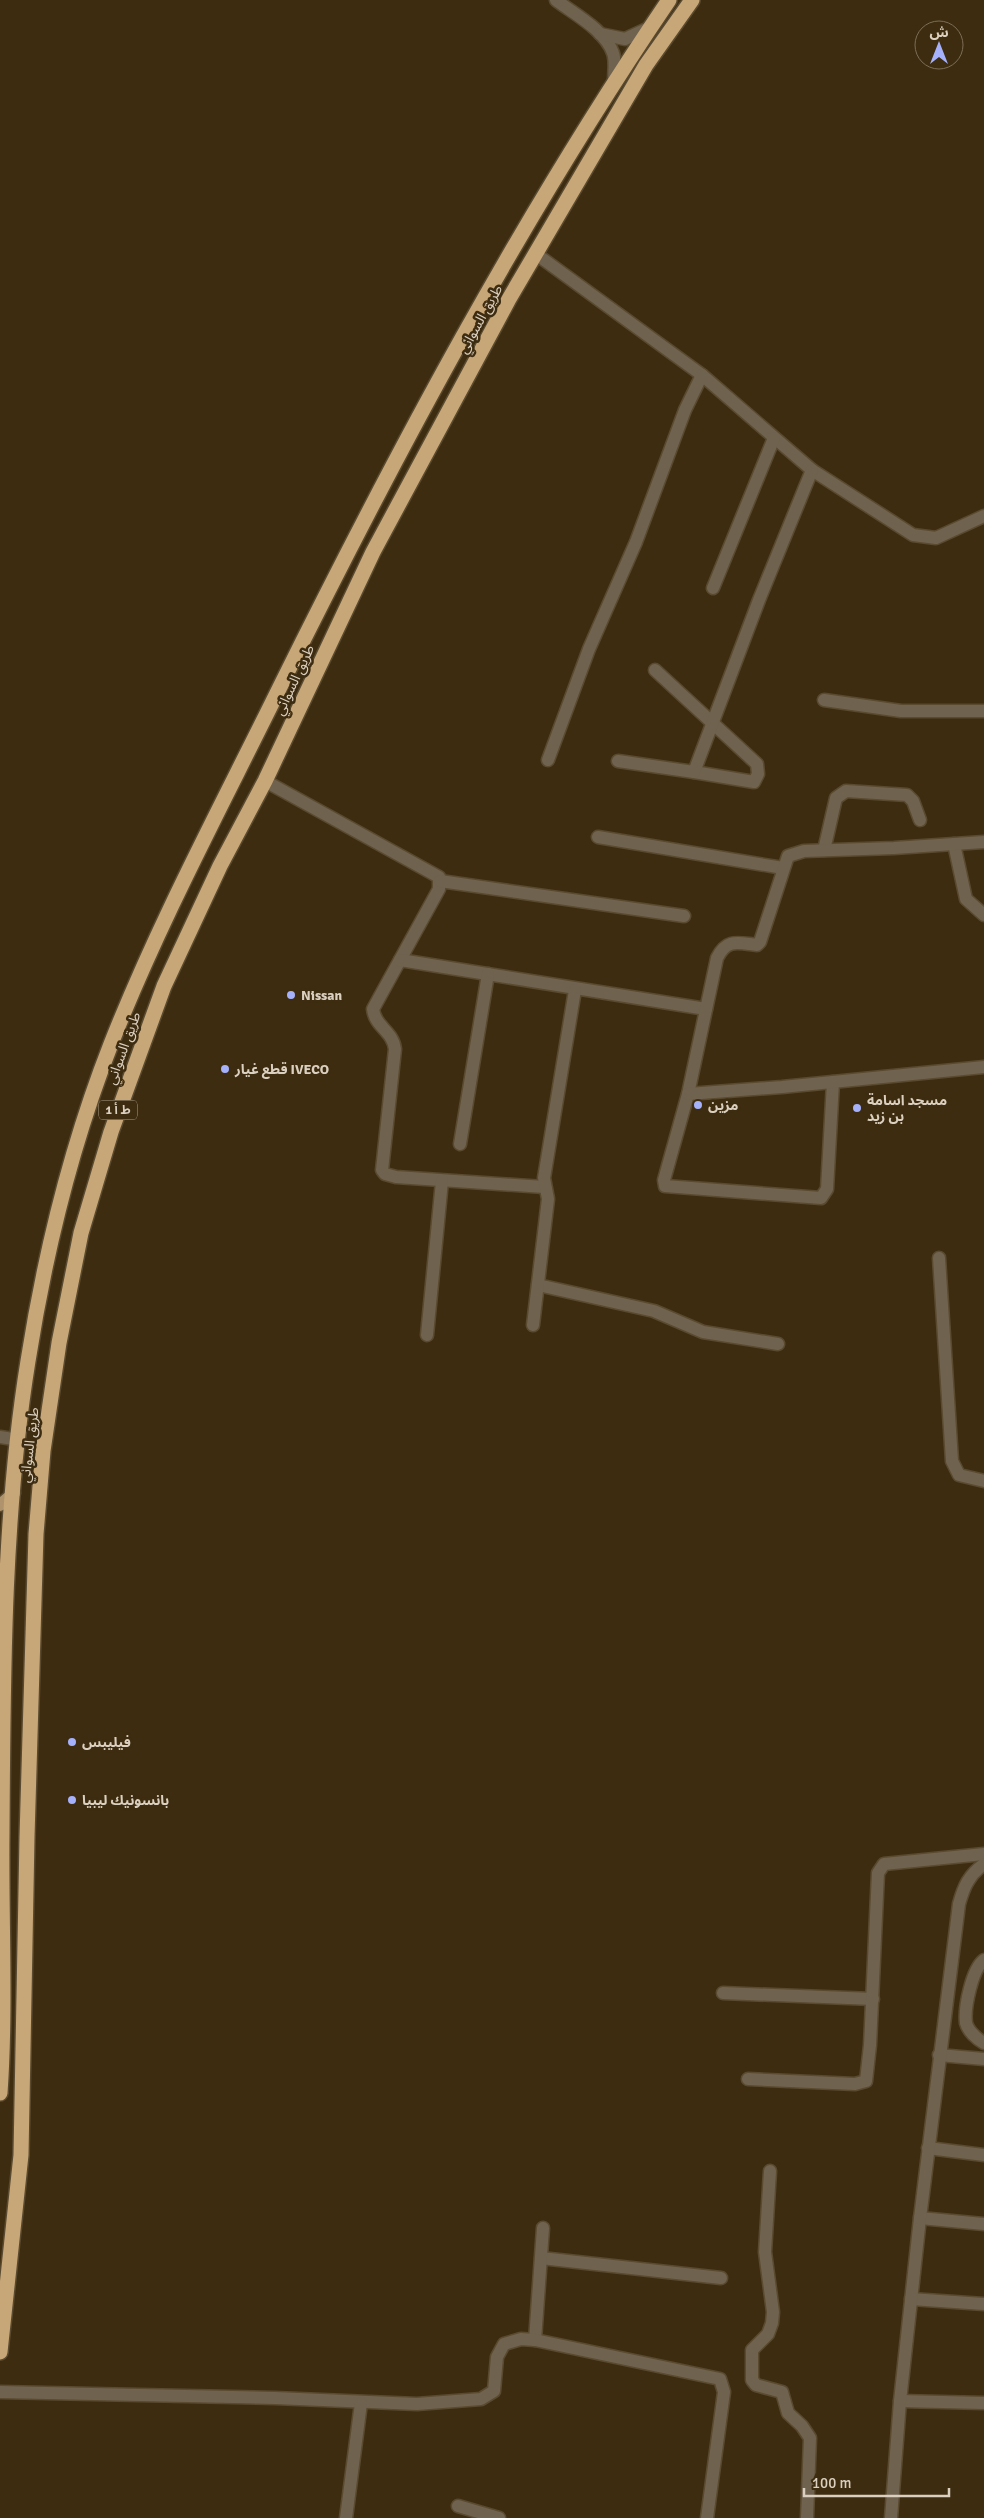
<svg xmlns="http://www.w3.org/2000/svg" width="984" height="2518" font-family="Signika,'Noto Sans Arabic',sans-serif">
  <rect width="100%" height="100%" fill="#3d2c10"/>
  <g fill="none" stroke-linecap="round" stroke-linejoin="round">
    <g stroke="#594a30" stroke-width="15">
      <g id="minor">
        <path d="M556,0c18,14 49,30 57,53 3,8 1,19 1,28"/>
        <path d="M600,34l25,5 26,-12"/>
        <path d="M536,254l166,121 110,95 101,65 23,3 48,-22"/>
        <path d="M713,588l61,-150"/>
        <path d="M655,670l102,94 1,10 -4,8 -60,-10"/>
        <path d="M824,700l77,11h83"/>
        <path d="M548,760l41,-111 47,-107 49,-132 17,-35"/>
        <path d="M618,761l76,11 65,-172 53,-130"/>
        <path d="M265,781l174,96v12l-66,120c2,18 20,22 22,40l-13,121 3,4 11,3 148,10"/>
        <path d="M598,837l185,31"/>
        <path d="M954,844l12,55 18,16"/>
        <path d="M824,850l12,-52 10,-7 61,4 6,6 7,19"/>
        <path d="M440,881l244,35"/>
        <path d="M400,960l306,49"/>
        <path d="M833,1082l-6,107 -6,9 -156,-12 -1,-6 24,-86 29,-136c10,-20 21,-15 40,-13l3,-3 28,-86 16,-5 90,-3 90,-6"/>
        <path d="M688,1094l94,-7 202,-20"/>
        <path d="M460,1144l28,-170"/>
        <path d="M939,1258l13,203 7,14 25,6"/>
        <path d="M538,1285l116,26 49,21 75,12"/>
        <path d="M533,1325l15,-126 -4,-21 31,-188"/>
        <path d="M427,1335l15,-154"/>
        <path d="M0,1437l19,3"/>
        <path d="M984,1960c-12,9 -20,48 -18,63 2,8 11,16 18,20"/>
        <path d="M723,1993l150,6"/>
        <path d="M939,2055l45,4"/>
        <path d="M748,2079l107,5 11,-3 4,-36 8,-172 6,-9 100,-10"/>
        <path d="M928,2148l56,7"/>
        <path d="M770,2171l-5,81 8,60 -1,11 -4,11 -16,16v30l4,5 26,7 6,21 14,13 8,12 -3,80"/>
        <path d="M920,2218l64,6"/>
        <path d="M541,2258l180,20"/>
        <path d="M911,2299l73,5"/>
        <path d="M535,2340l8,-112"/>
        <path d="M0,2392l275,6 142,6 64,-5 13,-8 3,-34 7,-13 17,-5 14,1 185,39 4,13 -17,126"/>
        <path d="M900,2401l84,2"/>
        <path d="M458,2506l41,12"/>
        <path d="M346,2518l15,-115"/>
        <path d="M891,2518l9,-117 20,-183 39,-314c5,-18 10,-29 25,-40"/>
      </g>
    </g>
    <g stroke="#594a30" stroke-width="15">
      <path id="major" d="M0,1505l14,-12"/>
    </g>
    <g stroke="#594a30" stroke-width="18">
      <g id="highway">
        <path d="M0,2093c6,-86 1,-173 2,-259 1,-157 1,-319 26,-473 17,-108 43,-215 83,-317 48,-122 111,-239 169,-357 117,-236 241,-469 389,-687"/>
        <path d="M0,2352l21,-197 6,-318 9,-303 7,-83 16,-108 22,-110 30,-101 53,-146 56,-120 45,-85 108,-229 136,-253 137,-234 46,-65"/>
      </g>
    </g>
    <use href="#minor" stroke="#6f624f" stroke-width="12"/>
    <use href="#major" stroke="#ae936c" stroke-width="12"/>
    <use href="#highway" stroke="#c7a677" stroke-width="15"/>
  </g>
  <g fill="#a6b1fc" stroke="#3d2c10" stroke-width="2">
    <circle cx="291" cy="995" r="5"/>
    <circle cx="225" cy="1069" r="5"/>
    <circle cx="698" cy="1105" r="5"/>
    <circle cx="857" cy="1108" r="5"/>
    <circle cx="72" cy="1742" r="5"/>
    <circle cx="72" cy="1800" r="5"/>
  </g>
  <g text-anchor="middle" stroke-width="5" stroke-linejoin="round" paint-order="stroke">
    <rect fill="#3d2c10" stroke="#ac9f8b" stroke-width="1" x="99" y="1100.5" width="38" height="19" rx="4"/>
    <g font-size="12" font-weight="bold" fill="#dbd0c0">
      <text x="118" y="1114">ط أ 1</text>
    </g>
    <g font-size="14" fill="#dbd0c0" stroke="#3d2c10">
      <text transform="translate(480 319) rotate(-61)" y="5">طريق السواني</text>
      <text transform="translate(294 680) rotate(-65)" y="5">طريق السواني</text>
      <text transform="translate(123 1048) rotate(-70)" y="5">طريق السواني</text>
      <text transform="translate(29 1445) rotate(-83)" y="5">طريق السواني</text>
    </g>
    <g font-size="14" font-weight="bold" fill="#dbd0c0" stroke="#3d2c10" text-anchor="start">
      <text x="301" y="1000">Nissan</text>
      <text x="235" y="1074">قطع غيار IVECO</text>
      <text x="867" y="1105">مسجد اسامة<tspan x="867" dy="16">بن زيد</tspan></text>
      <text x="708" y="1110">مزين</text>
      <text x="82" y="1747">فيليبس</text>
      <text x="82" y="1805">بانسونيك ليبيا</text>
    </g>
  </g>
  <g transform="translate(939 45)"><circle r="24" fill="#3d2c10" stroke="#7c6e56"/>
  <path d="M0-4L9 19L0 12L-9 19Z" fill="#a6b1fc"/>
  <text y="-8" font-size="14" font-weight="bold" text-anchor="middle" fill="#dbd0c0">ش</text>
  </g>
  <path d="M804 2488v8h145v-8" fill="none" stroke="#dbd0c0" stroke-width="2.5"/>
  <text x="812" y="2488" font-size="15" fill="#dbd0c0" stroke="#3d2c10" stroke-width="4" paint-order="stroke">100 m</text>
</svg>
